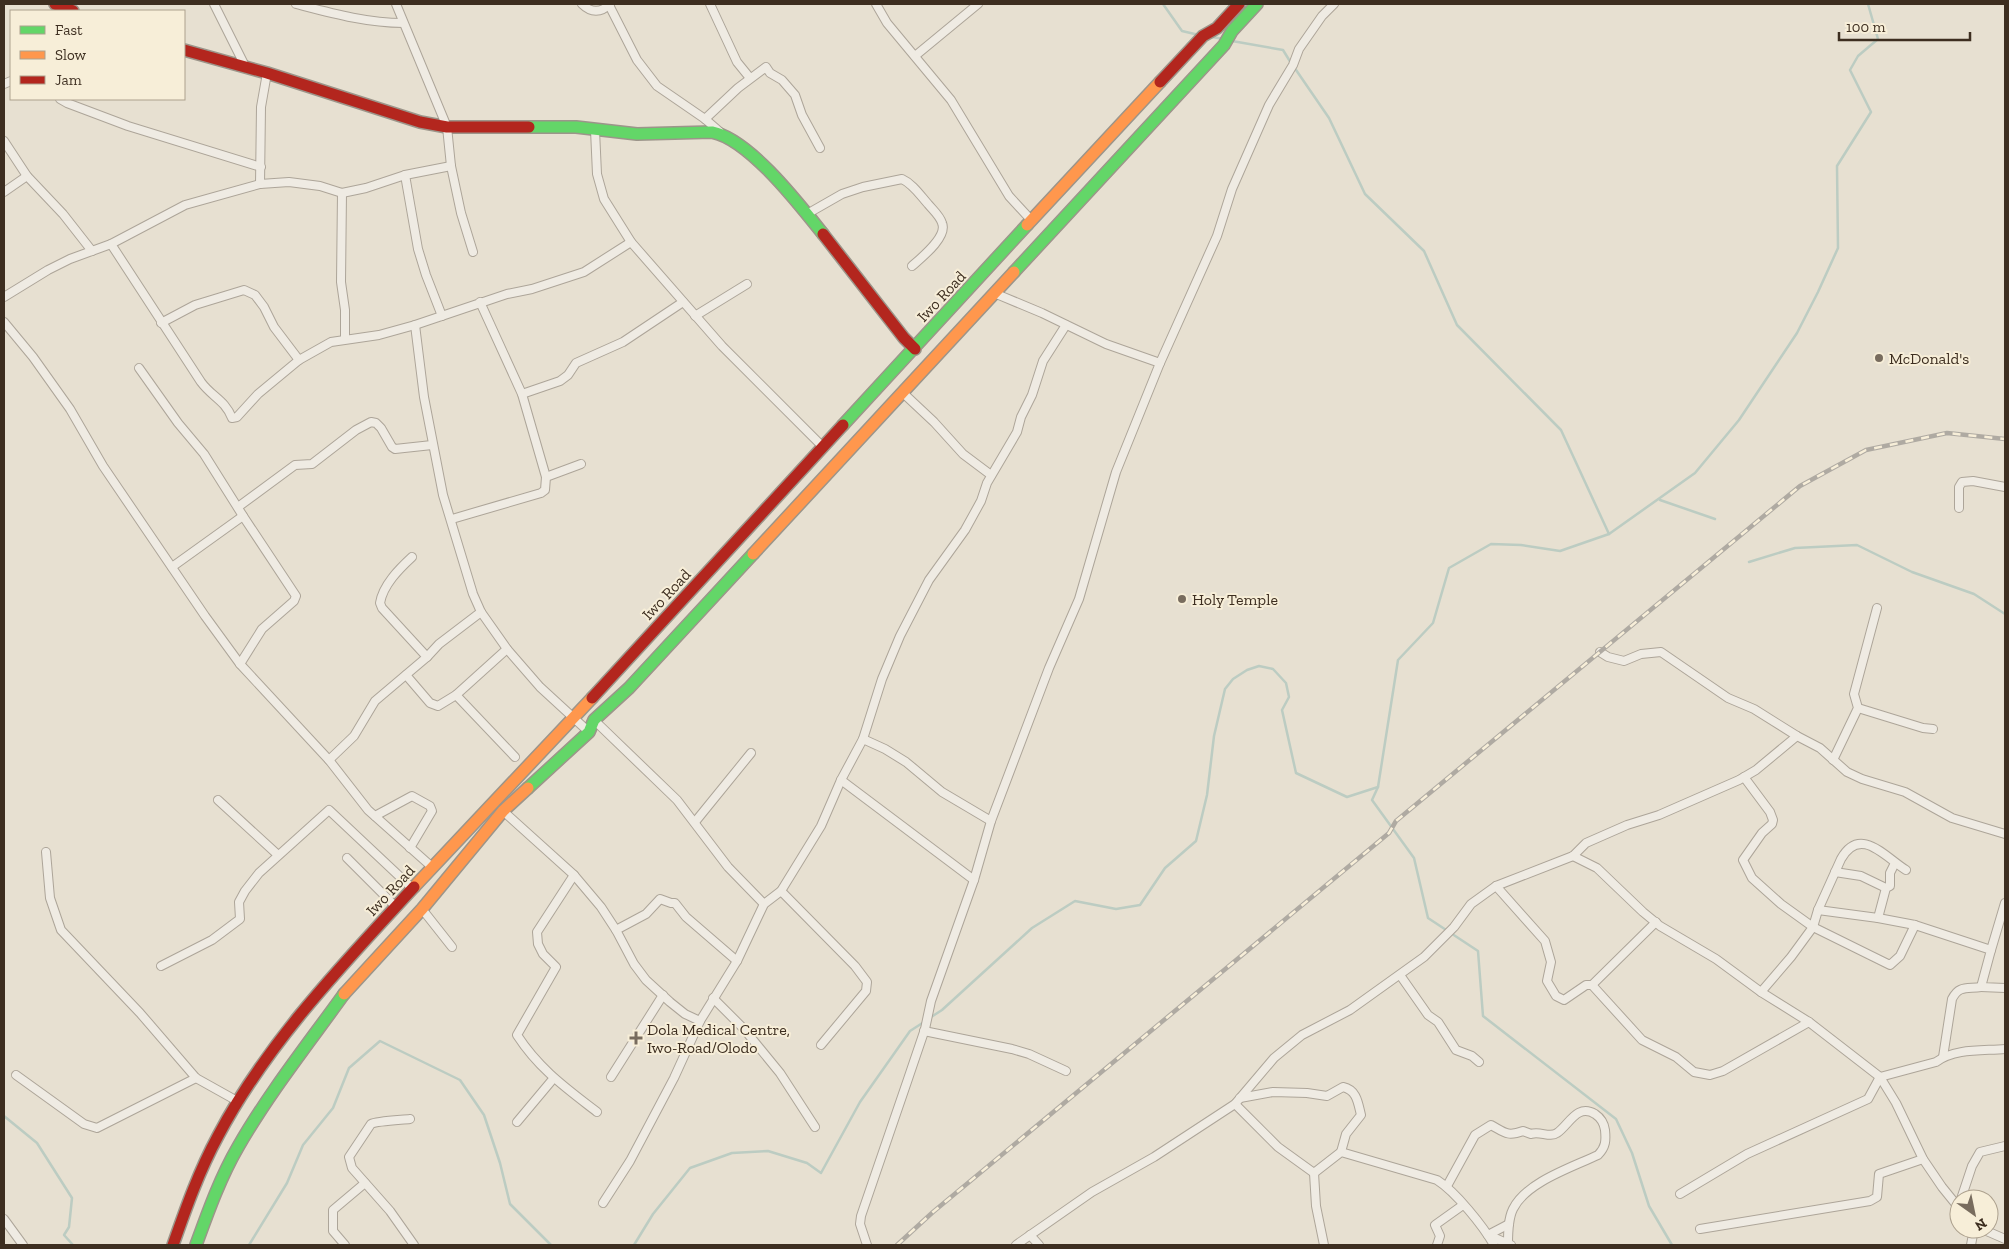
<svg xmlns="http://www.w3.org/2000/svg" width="2009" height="1249" font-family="'Zilla Slab',serif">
  <rect width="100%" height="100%" fill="#e7e0d1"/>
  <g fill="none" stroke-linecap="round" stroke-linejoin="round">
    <g stroke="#bcccc2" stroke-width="2.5">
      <path d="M1163,4l19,27 17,4"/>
      <path d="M1212,37l12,2"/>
      <path d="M1232,41l51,9 8,13"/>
      <path d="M1294,67l35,51 36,76 59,57 33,74 104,105 48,104"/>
      <path d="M1660,500l55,19"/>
      <path d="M1749,562l46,-14 62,-3 55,27 62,22 31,20"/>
      <path d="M1378,787l-6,13 42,58 14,60 50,33 5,65 133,103 16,34 17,53 23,39"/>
      <path d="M928,1019l14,-9 90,-82 43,-27 41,8 24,-4 25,-37 31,-27 11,-46 7,-59 11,-47 8,-10 14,-9 12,-4 14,3 13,14 3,14 -7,13 14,63 51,24 31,-10 20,-127 35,-37 16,-55 42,-24 30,1 39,6 49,-17 86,-61 44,-53 58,-87 21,-41 20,-44 -1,-82 34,-54 -21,-42 8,-14 20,-17 -10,-35"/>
      <path d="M4,1116l33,27 35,55 -3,29 -5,8 9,10"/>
      <path d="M249,1245l38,-62 16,-38 30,-37 16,-40 31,-27 80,39 24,35 16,48 10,41 41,41"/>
      <path d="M634,1245l19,-31 37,-46 42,-15 36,-2 39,12 14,10 39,-71 50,-71 14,-9"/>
    </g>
    <g stroke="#ada599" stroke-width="10">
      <g id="street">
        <path d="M214,4l32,64"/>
        <path d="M296,4c35,9 71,19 107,19"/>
        <path d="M396,4l51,123 4,39 10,47 12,39"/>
        <path d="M582,4c9,9 19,9 28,0"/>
        <path d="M710,4l27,58 13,16"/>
        <path d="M876,4l11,19 64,77 58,96 23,25"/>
        <path d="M609,5l28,55 20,26 48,33 15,13"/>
        <path d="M915,56l63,-52"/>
        <path d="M4,84l7,-3"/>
        <path d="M60,99l7,4 61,23 133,41"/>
        <path d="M705,119l33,-31 28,-21 4,6 12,7 13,15 7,20 18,33"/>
        <path d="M595,130l2,44 7,25 27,43 91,104 101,101"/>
        <path d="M4,141l23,35 36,38 29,37"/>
        <path d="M405,175l13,74 8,26 16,41"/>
        <path d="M260,184l1,-77 6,-34"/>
        <path d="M4,192l23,-16"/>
        <path d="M342,193l-1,89 4,28v29"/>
        <path d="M807,214l35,-20 21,-7 39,-8c11,5 18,16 26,25 5,6 12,12 14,19 6,14 -21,35 -30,43"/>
        <path d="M111,244l90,138c11,15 24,18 31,36l5,-1 21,-23 41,-34 32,-18 48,-7 36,-10 92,-31 25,-5 52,-17 47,-30"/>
        <path d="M4,297l44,-27 22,-11 41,-15 74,-39 75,-21 29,-2 31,4 22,7 24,-5 39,-13 46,-9"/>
        <path d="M480,302l42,92 24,83"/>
        <path d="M695,316l52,-32"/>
        <path d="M4,322l29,35 37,52 33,57 102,150 35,48 89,96 39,50 64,57"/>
        <path d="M161,323l34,-18 49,-15 11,5 9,12 10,20 25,33"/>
        <path d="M415,325l9,72 19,98 30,99 8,18 26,37 33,38 49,45"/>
        <path d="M1160,363l57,-127 15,-47 37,-84 24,-40 6,-16 23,-33 12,-12"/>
        <path d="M139,368l39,55 26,31 39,62 53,80 -2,5 -32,28 -22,35"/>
        <path d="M902,392l32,30 29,32 28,21"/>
        <path d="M522,394l38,-13 8,-6 8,-12 47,-21 60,-40"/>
        <path d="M238,507l57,-42 17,-1 44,-34 15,-8 5,1 5,5 11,19 3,2 37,-4"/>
        <path d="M1959,508v-21l3,-5 11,-1 32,6"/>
        <path d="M452,519l89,-26 4,-3 1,-13 35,-13"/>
        <path d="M412,557c-13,12 -29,28 -32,46l2,5 45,49"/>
        <path d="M172,567l71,-51"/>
        <path d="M1600,652l8,5 16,4 17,-7 20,-2 67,46 26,11 43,27 23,12 27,24 15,7 43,13 47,26 53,16"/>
        <path d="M406,675l24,28 8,3 18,-11 51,-46"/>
        <path d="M456,695l59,62"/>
        <path d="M1858,708l65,20 10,1"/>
        <path d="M594,720l83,80 51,67 36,37"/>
        <path d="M863,739l22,10 21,13 36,30 49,29"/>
        <path d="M329,760l25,-24 21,-35 52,-44 12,-13 42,-32"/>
        <path d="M1833,760l25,-52 -4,-14 23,-86"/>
        <path d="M1744,777l26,35 3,8 -1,4 -10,9 -19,27 9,18 29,26 32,23 77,38 10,-9 15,-31"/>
        <path d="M841,780l133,100"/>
        <path d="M218,800l60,55"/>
        <path d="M503,811l71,64 27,32 15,23 18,34 12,16 24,22 15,12 15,7"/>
        <path d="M375,816l37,-20 18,10 2,5 -22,37"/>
        <path d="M695,822l56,-69"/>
        <path d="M46,852l4,46 11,32 79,83 56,65 43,24"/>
        <path d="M1573,856l24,12 46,44 17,14 56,33 45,33 48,30 71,55 16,26 27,56 19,28 17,21"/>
        <path d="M347,858l49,49"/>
        <path d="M1835,872l26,4 25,12"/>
        <path d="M574,875l-37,57 1,12 5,10 13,13 -39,68c22,34 49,53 80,77"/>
        <path d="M1496,886l49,55 6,21 -4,19 9,15 8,4 22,-15h6l50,55 34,17 18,15 16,3 13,-4 86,-49"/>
        <path d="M781,891l74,75 12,16 -1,9 -45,54"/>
        <path d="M422,909l30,38"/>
        <path d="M1818,910l60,8 37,7 76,25 -10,37 24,1"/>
        <path d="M1878,918l8,-30 4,-2v-13l5,-10"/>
        <path d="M616,930l30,-16 14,-15 11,4h4l11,14 51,44"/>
        <path d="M1991,950l14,-47"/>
        <path d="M161,966l51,-26 28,-21 -1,-17 6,-11 14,-18 70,-63 84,79"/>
        <path d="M1400,975l28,40 10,7 18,28 16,6 7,6"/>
        <path d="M1592,985l64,-63"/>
        <path d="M1761,992l30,-35 22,-30 5,-17 23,-51c19,-34 44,-2 65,11"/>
        <path d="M713,998l31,31 36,44 35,54"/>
        <path d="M924,1031l88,18 17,5 37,17"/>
        <path d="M1943,1057l9,-58c7,-14 15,-10 29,-12"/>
        <path d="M16,1075l68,49 13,4 99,-50"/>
        <path d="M611,1077l52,-82"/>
        <path d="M1240,1098l33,-6 34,1 20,3 16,-9c14,3 15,16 18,28l-15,19 -5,18"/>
        <path d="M1235,1104l43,43 36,26 27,-21 96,28c19,12 46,46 57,65"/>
        <path d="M410,1119c-9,1 -33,2 -39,5l-22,33 3,11 38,43 24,34"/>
        <path d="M517,1122l36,-43"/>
        <path d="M1314,1173l2,33 8,39"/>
        <path d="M1447,1186l28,-51 16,-10c13,7 16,12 32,6l8,3c9,-3 19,4 26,-1 12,-8 20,-30 38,-19 6,4 9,9 10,16 1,10 1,17 -7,25 -25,12 -72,27 -85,54 -5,10 -5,24 -5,35"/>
        <path d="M1680,1194l67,-40 121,-55 12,-22 56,-15c19,-14 47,-11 69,-13"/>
        <path d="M1961,1199l11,-33 8,-14 25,-6"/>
        <path d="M603,1203l27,-42 44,-83 26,-57 37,-60 27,-57 17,-13 40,-65 20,-46 22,-41 19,-60 18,-43 29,-56 36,-50 16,-29 6,-18 30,-51 4,-15 11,-22 11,-34 23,-36"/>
        <path d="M4,1219l19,26"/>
        <path d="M1700,1229l170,-28 7,-4 2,-23 44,-15"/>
        <path d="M1982,1229l23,10"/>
        <path d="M1030,1235l9,10"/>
        <path d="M1488,1235l23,10"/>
        <path d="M1488,1235l21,-11"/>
        <path d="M345,1245l-12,-14v-21l32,-27"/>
        <path d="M867,1245l-7,-21 1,-8 47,-137 17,-50 6,-28 43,-121 17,-59 58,-153 30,-69 37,-127 44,-109 -54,-19 -64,-31 -48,-20"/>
        <path d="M1016,1245l76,-53 62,-35 81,-53 39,-46 28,-23 48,-25 74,-53 30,-30 17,-23 25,-18 77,-30 13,-13 41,-18 32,-10 80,-35 17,-10 41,-34"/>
        <path d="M1437,1245l3,-9 -5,-11 28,-20"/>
        <path d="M1971,1245l3,-16"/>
      </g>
    </g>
    <g stroke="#9c958a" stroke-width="14">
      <g id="fast">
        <path d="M529,127h47l61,7 75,-2c37,7 87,72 111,102"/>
        <path d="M1014,272l210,-227 8,-14 25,-27"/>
        <path d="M843,425l184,-200"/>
        <path d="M528,788l61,-56 5,-12 35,-32 124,-134"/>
        <path d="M196,1245c12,-33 24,-67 42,-98 31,-54 70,-103 106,-153"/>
      </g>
    </g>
    <g stroke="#9c958a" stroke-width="14">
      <g id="slow">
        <path d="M1027,225l133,-143"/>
        <path d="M753,554l261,-282"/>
        <path d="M414,887l178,-189"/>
        <path d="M344,994l78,-85 81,-98 25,-23"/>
      </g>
    </g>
    <g stroke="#9c958a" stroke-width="14">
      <g id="jam">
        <path d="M55,4l18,7"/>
        <path d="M184,50l83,23 153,49 27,5h82"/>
        <path d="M1160,82l43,-46 14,-8 22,-24"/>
        <path d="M823,234l81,104 11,11"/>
        <path d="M592,698l251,-273"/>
        <path d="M173,1245c13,-37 26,-74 45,-109 49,-93 125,-172 196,-249"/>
      </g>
    </g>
    <use href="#street" stroke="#efebe3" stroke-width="8"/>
    <use href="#fast" stroke="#63d668" stroke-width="11"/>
    <use href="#slow" stroke="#ff974d" stroke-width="11"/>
    <use href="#jam" stroke="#b3261e" stroke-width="11"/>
    <g stroke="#afaaa2" stroke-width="4.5">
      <path id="rail" d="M897,1245l36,-33 456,-379 7,-12 404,-335 66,-36 81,-17 58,6"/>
    </g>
    <use href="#rail" stroke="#f7eed8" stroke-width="2.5" stroke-dasharray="8" stroke-linecap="butt"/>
  </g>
  <g fill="#786c5e" stroke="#f7eed8" stroke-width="2">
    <circle cx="1879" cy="358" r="5"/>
    <circle cx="1182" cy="599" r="5"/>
    <path d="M633.5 1030.5h5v5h5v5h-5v5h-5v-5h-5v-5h5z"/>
  </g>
  <g text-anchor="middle" stroke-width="4" stroke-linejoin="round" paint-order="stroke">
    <g font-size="16" fill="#3d2e20" stroke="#f7eed8">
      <text transform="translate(941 296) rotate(-47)" y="6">Iwo Road</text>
      <text transform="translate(666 594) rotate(-47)" y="6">Iwo Road</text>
      <text transform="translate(390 890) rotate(-47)" y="6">Iwo Road</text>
    </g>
    <g font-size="16" fill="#3d2e20" stroke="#f7eed8" text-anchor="start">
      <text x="1889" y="364">McDonald's</text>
      <text x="1192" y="605">Holy Temple</text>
      <text x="647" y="1035">Dola Medical Centre,<tspan x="647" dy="18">Iwo-Road/Olodo</tspan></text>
    </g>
  </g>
  <rect width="2009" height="1249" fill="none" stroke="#3d2e20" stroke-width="10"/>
  <rect x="10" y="10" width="175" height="90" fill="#f7eed8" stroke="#ada18e"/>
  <rect x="20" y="26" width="25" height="8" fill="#63d668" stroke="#ada18e"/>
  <text x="55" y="35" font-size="15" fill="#3d2e20">Fast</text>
  <rect x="20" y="51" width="25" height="8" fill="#ff974d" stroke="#ada18e"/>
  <text x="55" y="60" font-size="15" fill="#3d2e20">Slow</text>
  <rect x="20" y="76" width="25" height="8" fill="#b3261e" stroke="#ada18e"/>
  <text x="55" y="85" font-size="15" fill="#3d2e20">Jam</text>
  <g transform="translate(1974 1214) rotate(147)"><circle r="24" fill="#f7eed8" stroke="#ada18e"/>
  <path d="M0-4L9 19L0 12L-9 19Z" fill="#786c5e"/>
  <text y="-8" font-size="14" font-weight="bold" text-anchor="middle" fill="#3d2e20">N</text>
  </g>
  <path d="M1839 32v8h131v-8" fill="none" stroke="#3d2e20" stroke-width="2.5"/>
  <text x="1846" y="32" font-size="15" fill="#3d2e20" stroke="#f7eed8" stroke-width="4" paint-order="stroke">100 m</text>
</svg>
